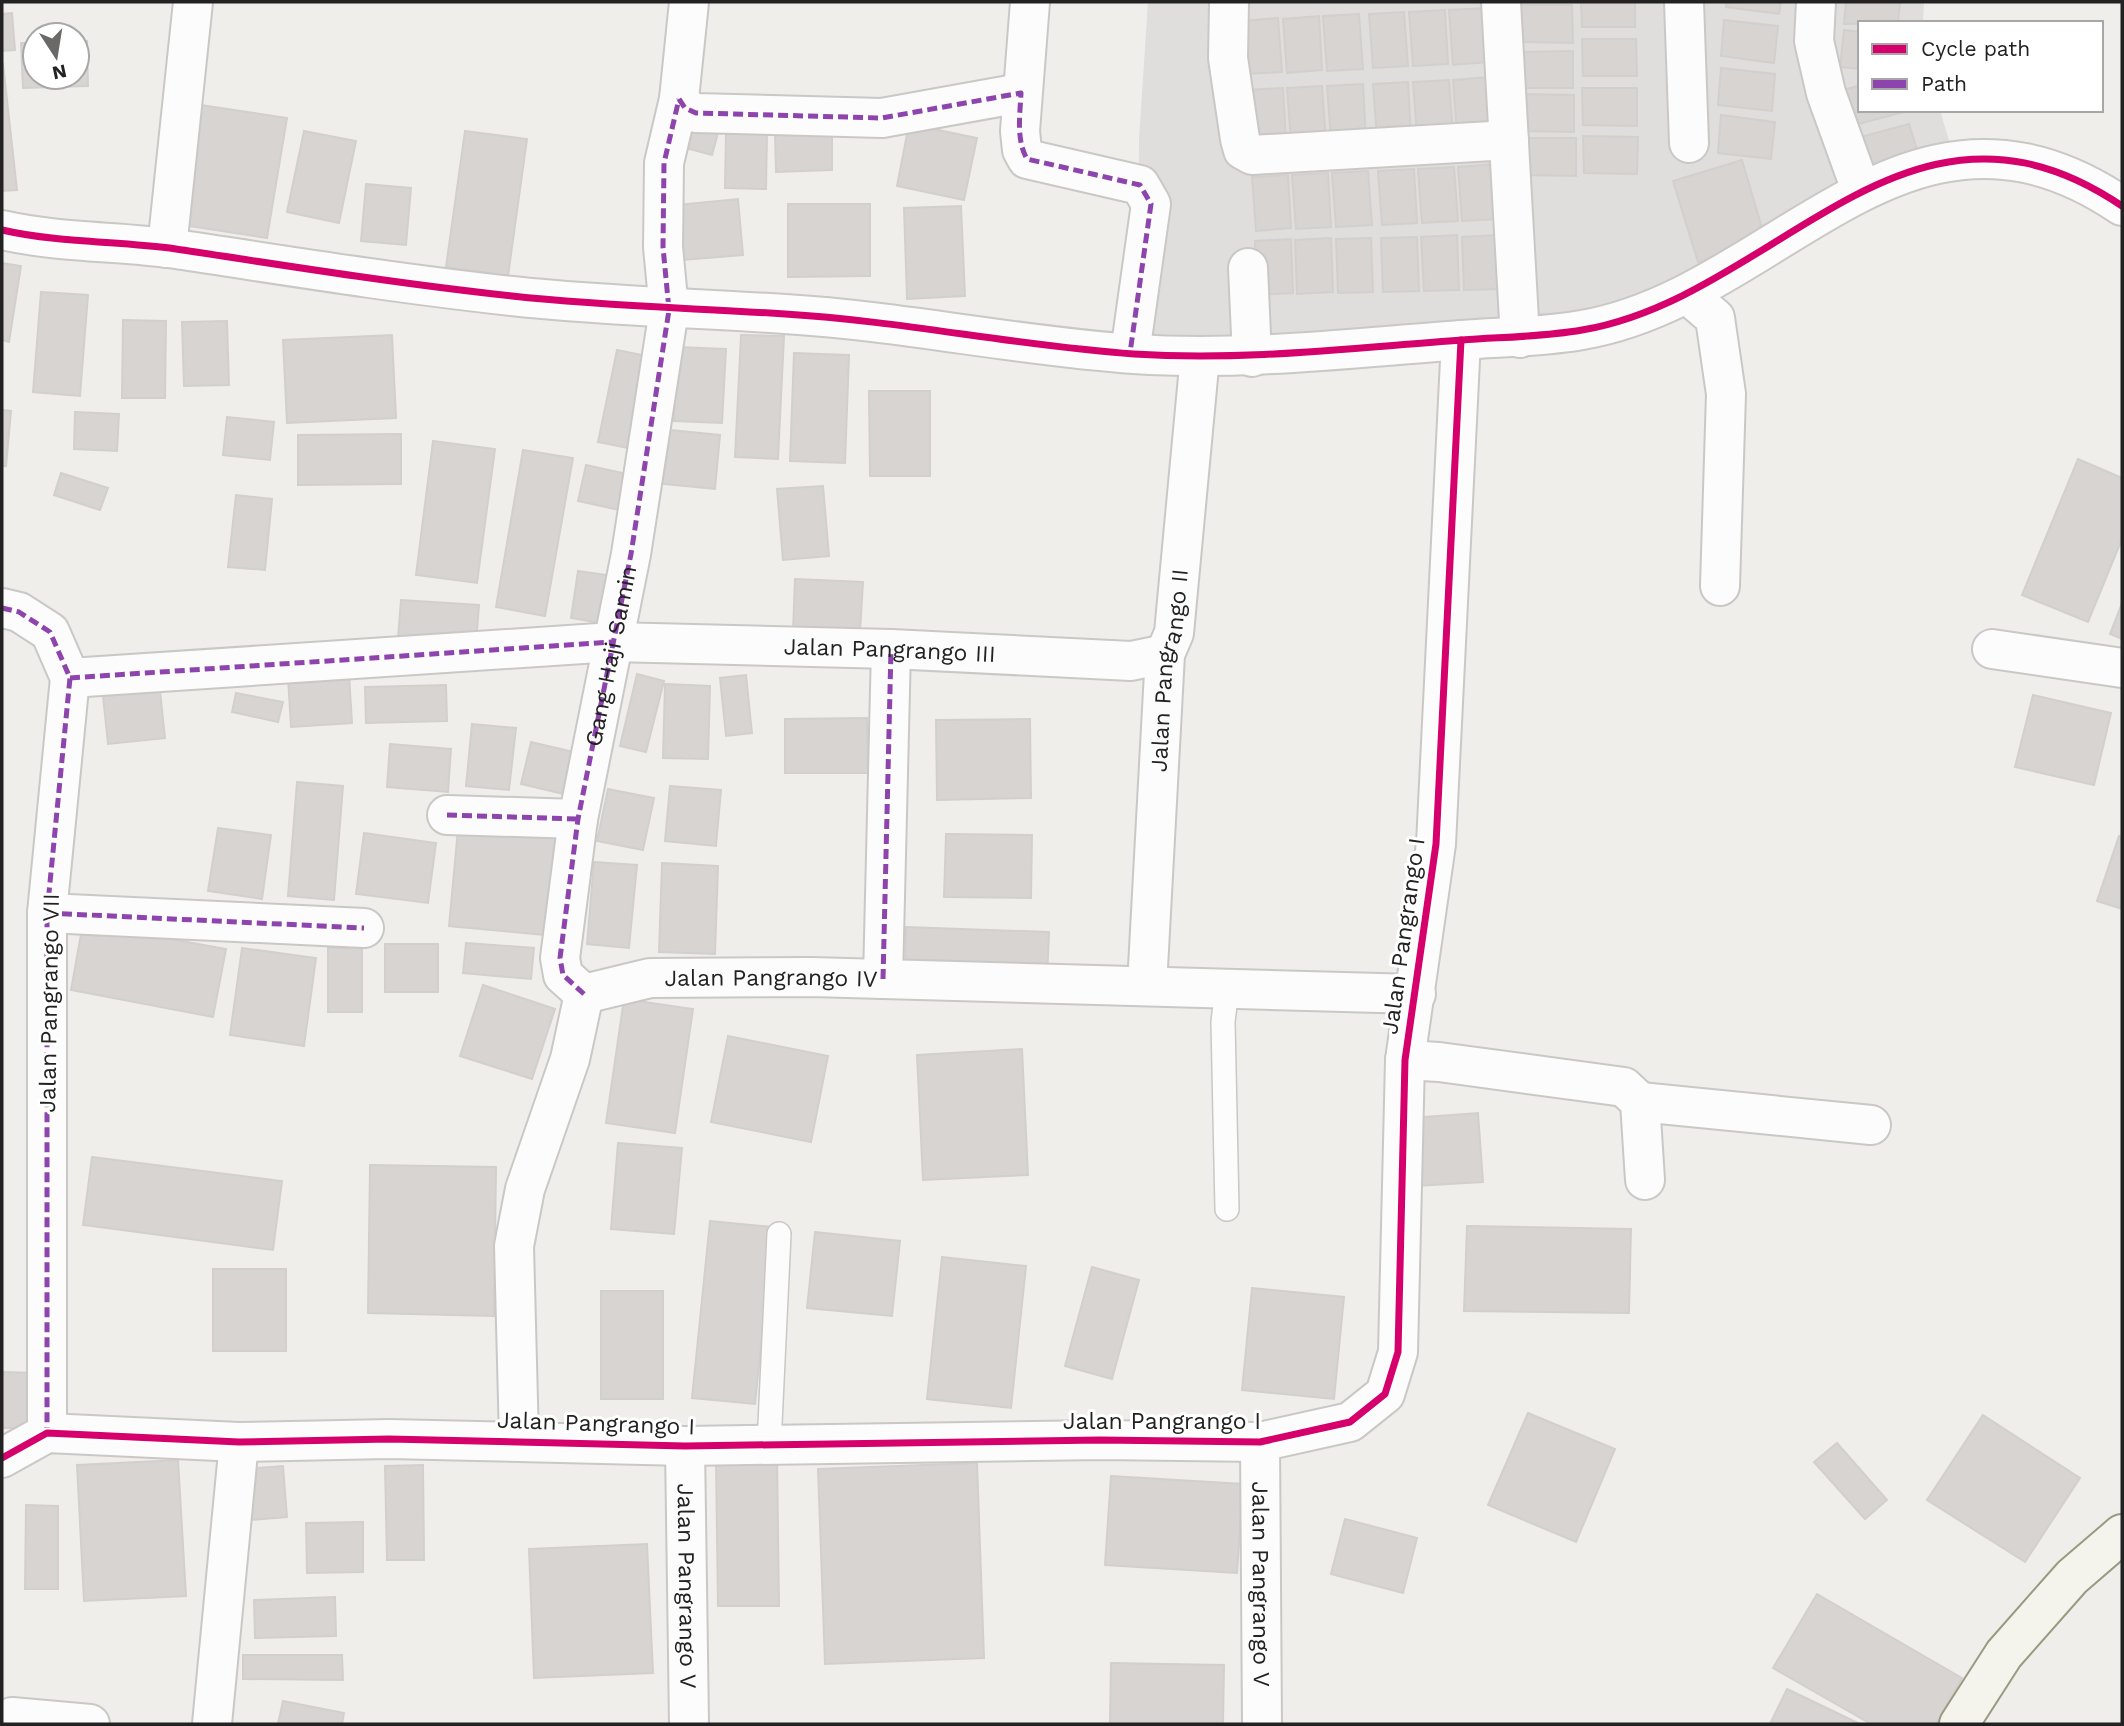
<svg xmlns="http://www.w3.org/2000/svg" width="2124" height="1726" font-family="'Work Sans',sans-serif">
  <rect width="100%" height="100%" fill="#f0eeeb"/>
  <path fill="#dfdedc" d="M1148,2h776l-1,21h-63v87h80l13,44 -199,86 -125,59 -38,11 -273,26h-180l1,-197z"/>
  <g fill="#d7d4d2" stroke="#d3cfcc" stroke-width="2">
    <path d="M1581,2h54v25h-53z"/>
    <path d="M1726,2h55l-2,12 -53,-7z"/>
    <path d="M1846,2h54l-2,21 -54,1z"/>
    <path d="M1518,5h54l1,38 -54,-1z"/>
    <path d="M1485,8l3,54 -35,3 -4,-55z"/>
    <path d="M1445,10l3,54 -35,2 -4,-54z"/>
    <path d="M1404,12l4,54 -35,2 -4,-54z"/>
    <path d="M12,13l3,37 -13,1v-37z"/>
    <path d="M1359,14l4,55 -36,2 -4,-55z"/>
    <path d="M1319,16l3,54 -35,3 -4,-54z"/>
    <path d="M1278,18l4,54 -35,2 -4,-53z"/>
    <path d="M1724,20l54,6 -4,37 -53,-7z"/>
    <path d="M1844,30l16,2v37l-20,-2z"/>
    <path d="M1582,39h54l1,37h-54z"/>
    <path d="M77,41h10l1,45 -65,2 -2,-45h14v34h42z"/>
    <path d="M1573,51v37h-54v-36z"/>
    <path d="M3,64l14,126 -15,1v-127z"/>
    <path d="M1721,68l54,6 -3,37 -54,-6z"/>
    <path d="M1489,77l4,55 -36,2 -4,-54z"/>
    <path d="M1449,80l4,54 -36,2 -4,-54z"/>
    <path d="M1408,82l3,54 -34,2 -4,-54z"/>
    <path d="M1363,84l3,54 -35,2 -4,-54z"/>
    <path d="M1860,85v25l47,1 -52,14 -11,-35z"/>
    <path d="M1322,86l4,54 -35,2 -4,-54z"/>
    <path d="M1283,88l3,53 -35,2 -4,-53z"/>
    <path d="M1582,88h55v38l-54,-1z"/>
    <path d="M1520,94l54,1v37l-54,-1z"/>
    <path d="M194,104l93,14 -20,120 -92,-14z"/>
    <path d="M1721,115l54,7 -4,37 -53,-6z"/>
    <path d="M683,119l36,10 -7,26 -37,-10z"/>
    <path d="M909,124l68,14 -13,62 -67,-14z"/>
    <path d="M1909,124l11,35 -52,15 -11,-36z"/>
    <path d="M304,131l52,10 -17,82 -52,-11z"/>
    <path d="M465,131l62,8 -19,137 -62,-9z"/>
    <path d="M726,132l41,1 -1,56 -41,-1z"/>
    <path d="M832,133v37l-56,2 -1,-38z"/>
    <path d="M1583,136l55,1 -1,37 -53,-1z"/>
    <path d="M1522,138h54v38l-54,-1z"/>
    <path d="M1742,160l19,65 -8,20 -55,17 -25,-81z"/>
    <path d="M1494,164l4,55 -36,2 -4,-54z"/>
    <path d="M1454,167l4,54 -36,2 -4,-54z"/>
    <path d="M1414,169l3,54 -35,2 -4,-54z"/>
    <path d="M1368,171l4,54 -36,2 -4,-54z"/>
    <path d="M1328,173l3,54 -35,2 -4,-54z"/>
    <path d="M1288,175l3,53 -35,3 -4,-54z"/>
    <path d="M366,184l45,4 -5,57 -45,-4z"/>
    <path d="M738,199l5,56 -60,5 -5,-55z"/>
    <path d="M788,204h82v72l-82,1z"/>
    <path d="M961,206l4,90 -58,3 -3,-91z"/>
    <path d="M1457,235l2,55 -35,1 -3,-54z"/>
    <path d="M1498,235l1,54 -35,1 -2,-53z"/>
    <path d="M1417,237l2,54 -36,1 -2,-54z"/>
    <path d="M1331,238l2,54 -36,2 -2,-54z"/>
    <path d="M1371,238l2,54 -35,1 -2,-54z"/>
    <path d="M1291,239l2,54 -36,2 -2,-54z"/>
    <path d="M2,263l19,3 -12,76 -7,-2z"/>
    <path d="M41,292l47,3 -8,101 -47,-4z"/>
    <path d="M123,320l43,1 -1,77h-43z"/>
    <path d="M227,321l2,64 -45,1 -2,-64z"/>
    <path d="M392,335l4,83 -109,5 -4,-83z"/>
    <path d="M741,335l43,1 -6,123 -43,-2z"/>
    <path d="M677,347l49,2 -4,74 -48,-2z"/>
    <path d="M617,350l35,7 -19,92 -35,-7z"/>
    <path d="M794,353l55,2 -4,108 -55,-2z"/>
    <path d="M869,391h61v85h-60z"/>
    <path d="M2,410l9,1 -5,55h-4z"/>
    <path d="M75,412l44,2 -2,37 -43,-2z"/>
    <path d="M227,417l47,5 -4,38 -47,-5z"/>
    <path d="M660,429l60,6 -5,54 -60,-6z"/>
    <path d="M401,434v50l-103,1v-50z"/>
    <path d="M433,441l62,8 -18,134 -61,-8z"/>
    <path d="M523,450l50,8 -28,158 -49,-9z"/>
    <path d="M2078,459l44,19v61l-34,83 -66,-27z"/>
    <path d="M586,465l50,11 -8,36 -50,-11z"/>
    <path d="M61,473l47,15 -8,22 -46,-15z"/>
    <path d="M823,486l6,70 -46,4 -6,-71z"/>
    <path d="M236,495l36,4 -7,71 -37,-3z"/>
    <path d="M578,571l43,6 -8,48 -42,-7z"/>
    <path d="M795,579l68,3 -3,50 -67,-2z"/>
    <path d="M401,600l78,5 -3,39 -78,-6z"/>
    <path d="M2122,603v36l-12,-5z"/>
    <path d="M349,674l3,49 -61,4 -3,-49z"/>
    <path d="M637,674l27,7 -18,71 -26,-6z"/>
    <path d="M746,675l6,58 -26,3 -6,-58z"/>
    <path d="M665,684l45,2 -2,73 -45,-1z"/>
    <path d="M446,685l1,36 -81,2 -1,-36z"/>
    <path d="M160,691l5,47 -57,6 -5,-48z"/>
    <path d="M236,693l47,9 -5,20 -46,-10z"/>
    <path d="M2033,695l78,18 -17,72 -79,-18z"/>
    <path d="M867,718l1,55h-83v-54z"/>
    <path d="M1030,719l1,79 -94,2 -1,-80z"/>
    <path d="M472,724l44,4 -7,62 -43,-4z"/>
    <path d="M531,742l47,11 -10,42 -47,-11z"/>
    <path d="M390,744l61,5 -3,43 -61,-5z"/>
    <path d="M297,782l46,4 -9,114 -46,-4z"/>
    <path d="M670,786l51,4 -5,56 -51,-5z"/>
    <path d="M608,789l46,9 -11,52 -46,-9z"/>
    <path d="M218,828l53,7 -9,64 -54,-8z"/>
    <path d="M458,829l105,10 -9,97 -105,-10z"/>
    <path d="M364,833l72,10 -8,60 -72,-9z"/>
    <path d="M946,834l86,1 -1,63 -87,-1z"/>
    <path d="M2119,836l3,1v72l-25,-8z"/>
    <path d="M594,862l43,3 -8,83 -42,-4z"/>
    <path d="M662,863l56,3 -3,88 -56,-2z"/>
    <path d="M83,923l143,26 -13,68 -142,-27z"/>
    <path d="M906,927l143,5 -2,47 -142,-4z"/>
    <path d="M466,943l68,5 -3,31 -68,-6z"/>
    <rect x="385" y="944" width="53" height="48"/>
    <path d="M242,948l74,10 -12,88 -74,-11z"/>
    <rect x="328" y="948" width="34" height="64"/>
    <path d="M483,985l72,24 -23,70 -72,-23z"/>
    <path d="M624,999l69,10 -18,124 -69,-10z"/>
    <path d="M728,1036l100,20 -17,86 -100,-20z"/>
    <path d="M1022,1049l6,126 -105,5 -6,-125z"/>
    <path d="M1478,1113l5,69 -67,4 -5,-68z"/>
    <path d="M618,1143l64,5 -8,86 -63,-5z"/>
    <path d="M92,1157l190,24 -9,69 -190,-25z"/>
    <path d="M370,1165l126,2 -2,149 -126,-3z"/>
    <path d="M710,1221l63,6 -18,177 -63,-6z"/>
    <path d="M1467,1226l164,3 -2,84 -165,-2z"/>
    <path d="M815,1232l85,9 -8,75 -85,-8z"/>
    <path d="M942,1257l84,9 -15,142 -84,-9z"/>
    <path d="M1092,1267l47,13 -27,99 -47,-13z"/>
    <rect x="213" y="1269" width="73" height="82"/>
    <path d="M1252,1288l92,9 -10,102 -92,-9z"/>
    <rect x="601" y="1291" width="62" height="108"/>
    <path d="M2,1372l33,1 -2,55h-31z"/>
    <path d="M1528,1413l87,36 -39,93 -88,-37z"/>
    <path d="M1983,1415l97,63 -55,84 -98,-62z"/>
    <path d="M1837,1443l50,57 -22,19 -51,-57z"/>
    <path d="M777,1459l2,147h-61l-2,-146z"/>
    <path d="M178,1460l8,136 -102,5 -7,-136z"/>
    <path d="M977,1463l7,195 -159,6 -7,-195z"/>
    <path d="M423,1465l1,95h-37l-2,-94z"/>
    <path d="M283,1466l4,51 -37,3 -4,-51z"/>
    <path d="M1111,1476l132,8 -6,89 -132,-8z"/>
    <path d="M26,1505l32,1v83h-33z"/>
    <path d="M1345,1519l72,19 -14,55 -72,-19z"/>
    <path d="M363,1522v50l-56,1 -1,-50z"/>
    <path d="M647,1544l6,129 -119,5 -5,-129z"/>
    <path d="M1817,1594l145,84 -26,46h-65l-98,-56z"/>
    <path d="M335,1597l1,39 -81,2 -1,-38z"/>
    <path d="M243,1655h99l1,25 -100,-1z"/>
    <path d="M1111,1663l113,2 -1,59h-113z"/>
    <path d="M1787,1689l73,35h-90z"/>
    <path d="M283,1701l61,12 -2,11h-64z"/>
  </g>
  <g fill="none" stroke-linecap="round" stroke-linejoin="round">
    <g stroke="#c9c8c7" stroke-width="26">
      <g id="lane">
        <path d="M1227,1209l-4,-187 4,-34"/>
        <path d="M769,1445l10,-211"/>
      </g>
    </g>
    <g stroke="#c9c8c7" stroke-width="42">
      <g id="street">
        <path d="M1030,2l-10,129 2,19 5,9 113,26 11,19 -21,149"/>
        <path d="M1229,2l-1,56 12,81 3,11 9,5 257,-15"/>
        <path d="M1501,2l19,336"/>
        <path d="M1684,2l5,141"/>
        <path d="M1816,2l-2,39 12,52 30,83"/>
        <path d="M679,99l6,9 11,5 186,5 139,-25"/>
        <path d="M2,230c57,13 116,11 174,19 112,17 224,35 336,47 91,10 182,12 273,18 117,7 232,32 349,40 111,7 217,-6 328,-14 40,-3 80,-3 120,-10 196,-33 324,-270 540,-124"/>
        <path d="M167,248l26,-246"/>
        <path d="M1248,268l4,89"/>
        <path d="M1687,294l28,24 11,76 -6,192"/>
        <path d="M2,608l17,4 31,20 20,46 -23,235v520"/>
        <path d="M1992,649l130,19"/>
        <path id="s1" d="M70,678l543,-36 278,7 240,12 34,-7"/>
        <path d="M447,815l131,4"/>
        <path d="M47,913l317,15"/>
        <path d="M883,979l8,-330"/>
        <path id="s2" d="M1147,986l18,-332 9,-21 26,-277"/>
        <path id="s3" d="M584,994l-21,-19 -3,-17 18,-139 53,-265 38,-244 -6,-63 1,-84 15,-64 10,-97"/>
        <path id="s4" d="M584,994l66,-16 161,-1 605,17"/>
        <path d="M1405,1060l34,2 185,25 16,15 5,78"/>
        <path d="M1640,1102l231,23"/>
        <path d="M519,1440l-5,-194 11,-57 45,-130 14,-65"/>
        <path id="s5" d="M1260,1442l2,282"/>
        <path id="s6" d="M685,1446l4,278"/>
        <path d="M2,1458l45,-25 192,9 150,-3 296,7 415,-6 160,2 90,-20 35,-28 13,-42 7,-292 31,-216 25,-504"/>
        <path d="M12,1717l78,7"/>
        <path d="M212,1724l27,-282"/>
      </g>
    </g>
    <g stroke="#9a9a81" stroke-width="42">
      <path id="secondary" d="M1959,1724l45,-70 68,-77 50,-43"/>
    </g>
    <use href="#lane" stroke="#fdfcfc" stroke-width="23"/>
    <use href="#street" stroke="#fdfcfc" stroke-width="38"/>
    <use href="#secondary" stroke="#f4f4ed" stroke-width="38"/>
    <g stroke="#8e44ad" stroke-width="5" stroke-dasharray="10 5" stroke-linecap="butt">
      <path d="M679,99l6,9 11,5 186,5 139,-25c-1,22 -5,47 6,66l113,26 11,19 -21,149"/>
      <path d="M2,608l17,4 31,20 20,46 -23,235v520"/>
      <path d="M70,678l543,-36"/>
      <path d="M447,815l131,4"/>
      <path d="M47,913l317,15"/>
      <path d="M883,979l8,-330"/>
      <path d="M584,994l-21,-19 -3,-17 18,-139 53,-265 38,-244 -6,-63 1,-84 15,-64"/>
    </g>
    <g stroke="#fff" stroke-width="11">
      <g id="cycleway">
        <path d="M2,230c57,13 116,11 174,19 112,17 224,35 336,47 91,10 182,12 273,18 117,7 232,32 349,40 111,7 217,-6 328,-14 40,-3 80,-3 120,-10 196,-33 324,-270 540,-124"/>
        <path d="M2,1458l45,-25 192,9 150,-3 296,7 415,-6 160,2 90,-20 35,-28 13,-42 7,-292 31,-216 25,-504"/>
      </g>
    </g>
    <use href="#cycleway" stroke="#d6006c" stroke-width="7"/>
  </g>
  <g text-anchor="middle" stroke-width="6" stroke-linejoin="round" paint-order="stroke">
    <g font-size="23" fill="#222" stroke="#fff">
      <text dy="8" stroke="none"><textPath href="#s1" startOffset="821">Jalan Pangrango III</textPath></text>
      <text dy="8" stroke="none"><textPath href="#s3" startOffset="352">Gang Haji Samin</textPath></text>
      <text dy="8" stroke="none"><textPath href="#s2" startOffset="317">Jalan Pangrango II</textPath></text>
      <text transform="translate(1403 936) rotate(-82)" y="8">Jalan Pangrango I</text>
      <text dy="8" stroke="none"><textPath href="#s4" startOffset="189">Jalan Pangrango IV</textPath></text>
      <text transform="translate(49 1003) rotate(-89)" y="8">Jalan Pangrango VII</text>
      <text x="1162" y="1429">Jalan Pangrango I</text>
      <text transform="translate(596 1423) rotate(2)" y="8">Jalan Pangrango I</text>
      <text dy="8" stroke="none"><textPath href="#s5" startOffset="142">Jalan Pangrango V</textPath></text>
      <text dy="8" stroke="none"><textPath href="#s6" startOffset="140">Jalan Pangrango V</textPath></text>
    </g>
  </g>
  <rect width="2124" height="1726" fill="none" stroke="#222222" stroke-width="7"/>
  <rect x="1858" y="21" width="245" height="91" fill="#ffffff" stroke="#a7a7a7" stroke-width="2"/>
  <rect x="1872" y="44" width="35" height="10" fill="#d6006c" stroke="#a7a7a7" stroke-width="2"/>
  <text x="1921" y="56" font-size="21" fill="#222222">Cycle path</text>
  <rect x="1872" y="79" width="35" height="10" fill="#8e44ad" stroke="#a7a7a7" stroke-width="2"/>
  <text x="1921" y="91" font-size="21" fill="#222222">Path</text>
  <g transform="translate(56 56) rotate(168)"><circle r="33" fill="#ffffff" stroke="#a7a7a7" stroke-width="2"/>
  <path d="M0-5L12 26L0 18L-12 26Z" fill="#6a6968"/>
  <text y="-10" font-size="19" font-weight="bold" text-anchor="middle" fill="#222222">N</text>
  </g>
</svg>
